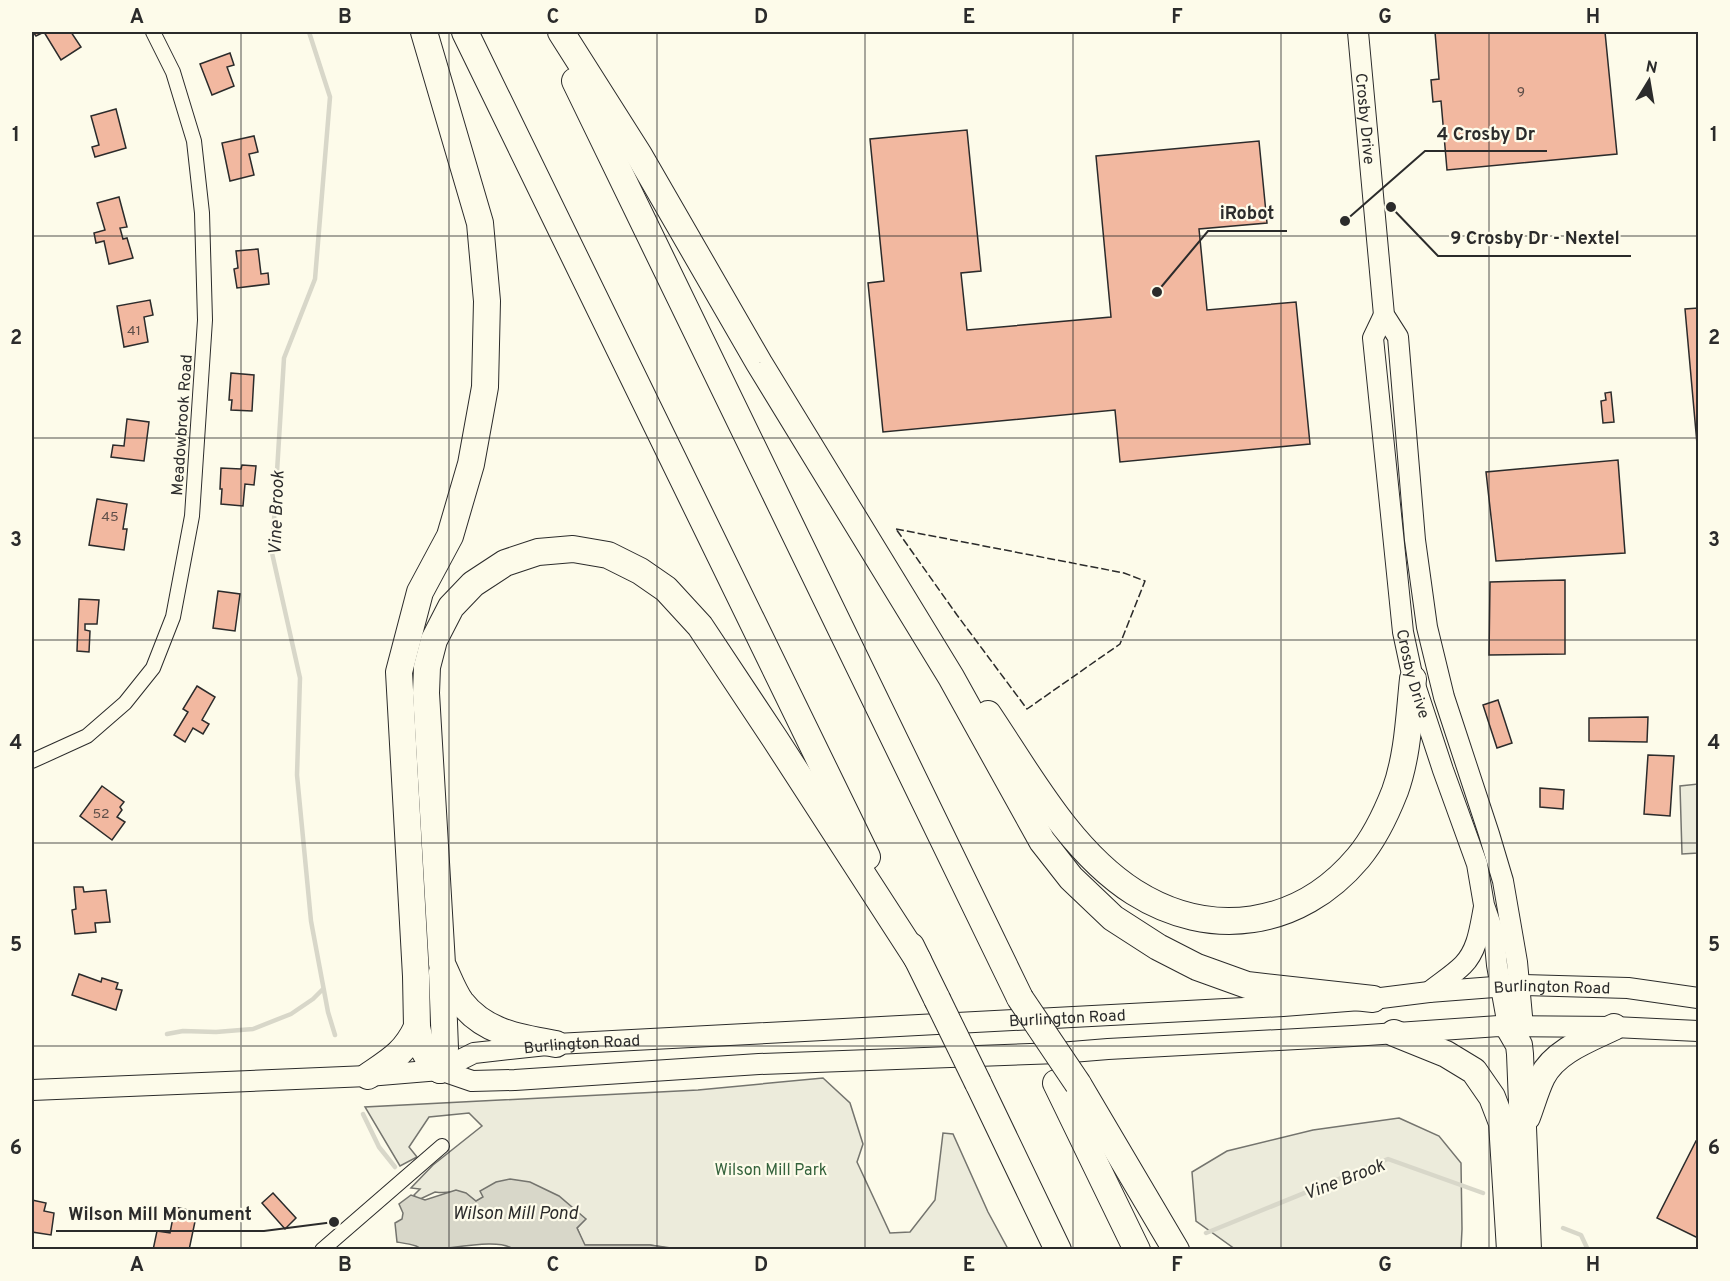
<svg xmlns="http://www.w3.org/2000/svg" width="1730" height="1281" font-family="Overpass,sans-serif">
  <rect width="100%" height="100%" fill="#fdfbea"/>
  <g fill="#ecebdb" stroke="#74746e" stroke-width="1.5">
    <path d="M1698,784v69l-16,1 -2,-68z"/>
    <path d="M823,1078l27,25 13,41 -6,18 33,71 20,-1 25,-32 8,-67 10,1 35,78 20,37 -330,1 -28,-5h-66l-7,-17 8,-9 -102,-22 -7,5c-19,-17 -20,-7 -41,-10l-17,8 -4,-5 6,-6 -9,-1 22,-23 49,-39 -13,-13 -40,4 -20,30 8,10 -17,9 -35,-59 333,-17z"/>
    <path d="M1399,1118l40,18 22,27 1,66 -1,20h-226l-39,-28 -4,-49 35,-21 86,-21z"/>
  </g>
  <path fill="#d8d7c9" stroke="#74746e" stroke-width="1.5" d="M510,1179l20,3 29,14 27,23 -9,9 8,17h65l28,4 -164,1c-14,-14 -70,1 -90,0 -8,-1 -1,-1 -8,-4 -6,-2 -13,-3 -19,-4l-2,-19 7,-4 1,-6 -4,-9 12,-9 14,5 31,-10 10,3 10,8 7,-4 -3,-6 16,-9z"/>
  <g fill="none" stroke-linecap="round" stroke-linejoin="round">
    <g stroke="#d8d7c9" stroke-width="4.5">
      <path d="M309,32l21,65 -15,182 -31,79 -12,195 28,125 -3,97 14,146 17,91 7,23"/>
      <path d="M167,1034l16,-3 33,1 37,-3 38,-15 22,-15 10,-10"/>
      <path d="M363,1114l16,33 16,20"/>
      <path d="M1563,1228l18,7 7,15"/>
      <path d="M1206,1233l182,-74 95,34"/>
    </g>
  </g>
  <g fill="#f2b8a0" stroke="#2b2b2b" stroke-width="1.5">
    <path d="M33,32h38l10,15 -20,13 -17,-28 -8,4z"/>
    <path d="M1435,32h170l12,122 -170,16 -6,-69 -8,1 -2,-22 8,-1z"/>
    <path d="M230,53l4,12 -7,2 7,19 -22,9 -12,-31z"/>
    <path d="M116,109l10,39 -31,9 -3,-10 7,-2 -8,-29z"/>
    <path d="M967,130l14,141 -20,2 6,57 144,-13 -15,-161 163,-15 8,82 -68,6 8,81 89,-8 14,142 -190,18 -5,-52 -232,22 -15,-149 16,-2 -14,-142z"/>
    <path d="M254,136l4,16 -9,2 5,21 -24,6 -8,-38z"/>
    <path d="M119,197l8,30 -7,1 3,11 4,-1 6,20 -24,6 -5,-23 -8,2 -2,-10 11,-3 -8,-27z"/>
    <path d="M258,249l3,25 7,-1 1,11 -32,4 -3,-19 4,-1 -2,-17z"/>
    <path d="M150,300l3,15 -9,2 4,25 -24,5 -7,-41z"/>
    <path d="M1698,308v147l-13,-146z"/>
    <path d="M231,373l23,2 -2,36 -21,-1 1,-10h-3z"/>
    <path d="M1611,392l3,30 -11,1 -2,-22 5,-1 -1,-7z"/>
    <path d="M127,419l22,3 -5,39 -33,-4 2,-12 11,1z"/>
    <path d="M1618,460l7,93 -129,8 -10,-89z"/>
    <path d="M242,465l14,1 -2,19 -9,-1 -2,22 -22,-2 1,-15h-2l1,-21 20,1z"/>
    <path d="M97,499l30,5 -4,25h4l-3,21 -35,-5z"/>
    <path d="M1565,580v74l-76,1 1,-73z"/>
    <path d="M218,591l22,3 -5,37 -22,-3z"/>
    <path d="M79,599l20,1 -2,24h-12v6l5,1 -1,21 -12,-1z"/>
    <path d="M197,686l18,11 -13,23 7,4 -6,10 -10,-6 -8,14 -11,-7 14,-23 -5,-3z"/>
    <path d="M1498,700l14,43 -15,5 -14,-43z"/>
    <path d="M1648,717l-1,25 -58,-1v-23z"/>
    <path d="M1648,755l26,1 -4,60 -26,-2z"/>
    <path d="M102,786l22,16 -4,5 2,3 -5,7 8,5 -13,18 -32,-24z"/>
    <path d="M1540,788l24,2 -1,19 -23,-2z"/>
    <path d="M74,887h9l1,5 22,-2 4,32 -15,1 1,9 -21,2 -3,-24 4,-1z"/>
    <path d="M79,974l22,8 1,-4 16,5 -2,6 6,1 -6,20 -44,-15z"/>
    <path d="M1696,1141l2,1v96l-41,-20z"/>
    <path d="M273,1193l23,25 -11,11 -23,-26z"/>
    <path d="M32,1200l14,3 -2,8 10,2 -3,22 -19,-3z"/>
    <path d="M175,1207l22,5 -8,38h-36l4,-19 13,2z"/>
  </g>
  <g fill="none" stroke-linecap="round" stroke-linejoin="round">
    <g stroke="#2b2b2b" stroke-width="16">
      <g id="street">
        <path d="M32,761l55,-25 38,-33 28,-35 20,-51 19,-101 13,-196 -3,-107 -8,-72 -21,-69 -20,-40"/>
        <path d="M322,1250l120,-104"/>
      </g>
    </g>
    <g stroke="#2b2b2b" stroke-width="22">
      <g id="secondary">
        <path id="s1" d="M1358,32l26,283 14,22 17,203 12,87 17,70 45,137 14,47 14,81 6,65"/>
        <path id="s2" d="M1384,315l-11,23 30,294 10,47 30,91 34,94 7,41 10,29 3,31 11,61"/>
        <path d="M1429,992c11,-9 24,-17 34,-27 15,-15 17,-38 21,-58"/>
        <path d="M440,1070l32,11 43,-1 244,-16 300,-11 49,-4 245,-13 146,-10 115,1 84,4"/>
        <path id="s3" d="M32,1090l336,-14 72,-6 34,-17 82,-9 727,-38 90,-7 56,-7 91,-7 108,3 70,10"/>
      </g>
    </g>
    <g stroke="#2b2b2b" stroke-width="28">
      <g id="highway">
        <path d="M424,32l56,191 7,78 -2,86 -14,77 -21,72 -30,56 -21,80 17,304 1,51 4,18 6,11 13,14"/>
        <path d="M465,32l402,825"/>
        <path d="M561,32l78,123 120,208 192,314 91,164 29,37 42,40 45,29 39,20 50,18 126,14"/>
        <path d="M575,81l445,917"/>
        <path d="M988,714c41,61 82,137 146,178 76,48 165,36 224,-34 16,-19 28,-44 37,-67 13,-36 14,-75 18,-112"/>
        <path d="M911,946l26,53"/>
        <path d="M1508,1026l11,19 1,9 8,196"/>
        <path d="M1394,1033l52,21 28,17 18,26 10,26 8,127"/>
        <path d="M556,1044c-35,-6 -71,-11 -95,-42 -8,-11 -13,-26 -19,-38l-16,-271 1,-26 7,-27 17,-33 22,-23 32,-21 33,-11 35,-3 35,6 32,16 26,18 34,37 75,113 143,221"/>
        <path d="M440,1070l5,-22 -3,-76"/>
        <path d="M368,1076c22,-15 37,-23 49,-49"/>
        <path d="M978,1083l80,167"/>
        <path d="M1056,1083l81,167"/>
        <path d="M1078,1084l98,166"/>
        <path d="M1527,1117c5,-13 9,-28 15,-40 13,-26 47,-38 72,-50"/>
      </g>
    </g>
    <use href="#street" stroke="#fdfbea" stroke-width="14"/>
    <use href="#secondary" stroke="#fdfbea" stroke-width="20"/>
    <use href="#highway" stroke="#fdfbea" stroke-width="26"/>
    <g stroke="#2b2b2b" stroke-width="28" stroke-linecap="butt">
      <g id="highway-bridge">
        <path d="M1020,998l58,86"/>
        <path d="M937,999l41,84"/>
      </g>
    </g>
    <use href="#highway-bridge" stroke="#fdfbea" stroke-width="26"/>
    <path stroke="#2b2b2b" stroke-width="1.5" stroke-dasharray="8 3" stroke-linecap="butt" d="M896,529l228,44 21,8 -25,63 -93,65 -70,-94z"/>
  </g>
  <path fill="none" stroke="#2b2b2b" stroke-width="1.5" stroke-opacity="0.55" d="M241,32v1218M449,32v1218M657,32v1218M865,32v1218M1073,32v1218M1281,32v1218M1489,32v1218M32,236h1666M32,438h1666M32,640h1666M32,843h1666M32,1046h1666"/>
  <g text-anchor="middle" stroke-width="4.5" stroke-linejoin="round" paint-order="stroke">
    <g font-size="14" fill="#5d4e48">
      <text x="1521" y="96">9</text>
      <text x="134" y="335">41</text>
      <text x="110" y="521">45</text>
      <text x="101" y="818">52</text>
    </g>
    <g font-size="16" fill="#2b2b2b" stroke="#fdfbea">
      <text dy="6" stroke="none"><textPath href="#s1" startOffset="87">Crosby Drive</textPath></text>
      <text transform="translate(181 425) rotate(-86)" y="6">Meadowbrook Road</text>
      <text dy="6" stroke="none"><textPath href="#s2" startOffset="364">Crosby Drive</textPath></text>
      <text dy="6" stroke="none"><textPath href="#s3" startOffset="1527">Burlington Road</textPath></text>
      <text dy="6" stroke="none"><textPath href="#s3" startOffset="1041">Burlington Road</textPath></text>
      <text dy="6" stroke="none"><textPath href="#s3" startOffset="555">Burlington Road</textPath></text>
    </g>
    <g font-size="16" fill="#34623c" stroke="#fdfbea">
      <text x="771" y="1175">Wilson Mill Park</text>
    </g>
    <g font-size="18" font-style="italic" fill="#2b2b2b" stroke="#fdfbea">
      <text transform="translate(276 513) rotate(-88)" y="6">Vine Brook</text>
      <text transform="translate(1344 1179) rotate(-21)" y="6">Vine Brook</text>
      <text x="515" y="1219">Wilson Mill Pond</text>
    </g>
  </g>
  <path fill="none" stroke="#2b2b2b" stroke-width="2" d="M1345 221L1425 151H1547M1157 292L1208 231H1287M1391 207L1438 256H1631M334 1222L264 1231H56"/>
  <g fill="#2b2b2b" stroke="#fdfbea" stroke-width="2">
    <circle cx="1345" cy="221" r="6"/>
    <circle cx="1157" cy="292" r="6"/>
    <circle cx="1391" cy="207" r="6"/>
    <circle cx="334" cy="1222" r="6"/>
  </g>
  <g font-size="18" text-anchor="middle" font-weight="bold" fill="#2b2b2b" stroke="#fdfbea" stroke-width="4.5" stroke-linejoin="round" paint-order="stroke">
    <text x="1486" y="140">4 Crosby Dr</text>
    <text x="1247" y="219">iRobot</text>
    <text x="1535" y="244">9 Crosby Dr - Nextel</text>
    <text x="160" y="1220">Wilson Mill Monument</text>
  </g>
  <rect width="1730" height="1281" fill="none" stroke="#fdfbea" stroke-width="66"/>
  <g transform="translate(1649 81) rotate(11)" stroke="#fdfbea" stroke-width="4.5" paint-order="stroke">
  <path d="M0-4.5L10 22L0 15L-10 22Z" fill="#2b2b2b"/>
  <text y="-9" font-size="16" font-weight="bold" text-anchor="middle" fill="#2b2b2b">N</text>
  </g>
  <rect x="33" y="33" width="1664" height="1215" fill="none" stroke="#2b2b2b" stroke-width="2"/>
  <g font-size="20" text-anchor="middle" font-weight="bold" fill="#2b2b2b">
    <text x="137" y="23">A</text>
    <text x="345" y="23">B</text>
    <text x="553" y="23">C</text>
    <text x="761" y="23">D</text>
    <text x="969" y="23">E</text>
    <text x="1177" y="23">F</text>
    <text x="1385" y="23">G</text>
    <text x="1593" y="23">H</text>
    <text x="16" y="141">1</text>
    <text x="1714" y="141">1</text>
    <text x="16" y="344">2</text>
    <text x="1714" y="344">2</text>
    <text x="16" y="546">3</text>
    <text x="1714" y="546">3</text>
    <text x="16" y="749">4</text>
    <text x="1714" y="749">4</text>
    <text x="16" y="951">5</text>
    <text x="1714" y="951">5</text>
    <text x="16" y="1154">6</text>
    <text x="1714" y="1154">6</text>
    <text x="137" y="1271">A</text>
    <text x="345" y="1271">B</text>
    <text x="553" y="1271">C</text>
    <text x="761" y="1271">D</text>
    <text x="969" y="1271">E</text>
    <text x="1177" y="1271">F</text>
    <text x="1385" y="1271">G</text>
    <text x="1593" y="1271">H</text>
  </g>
</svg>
